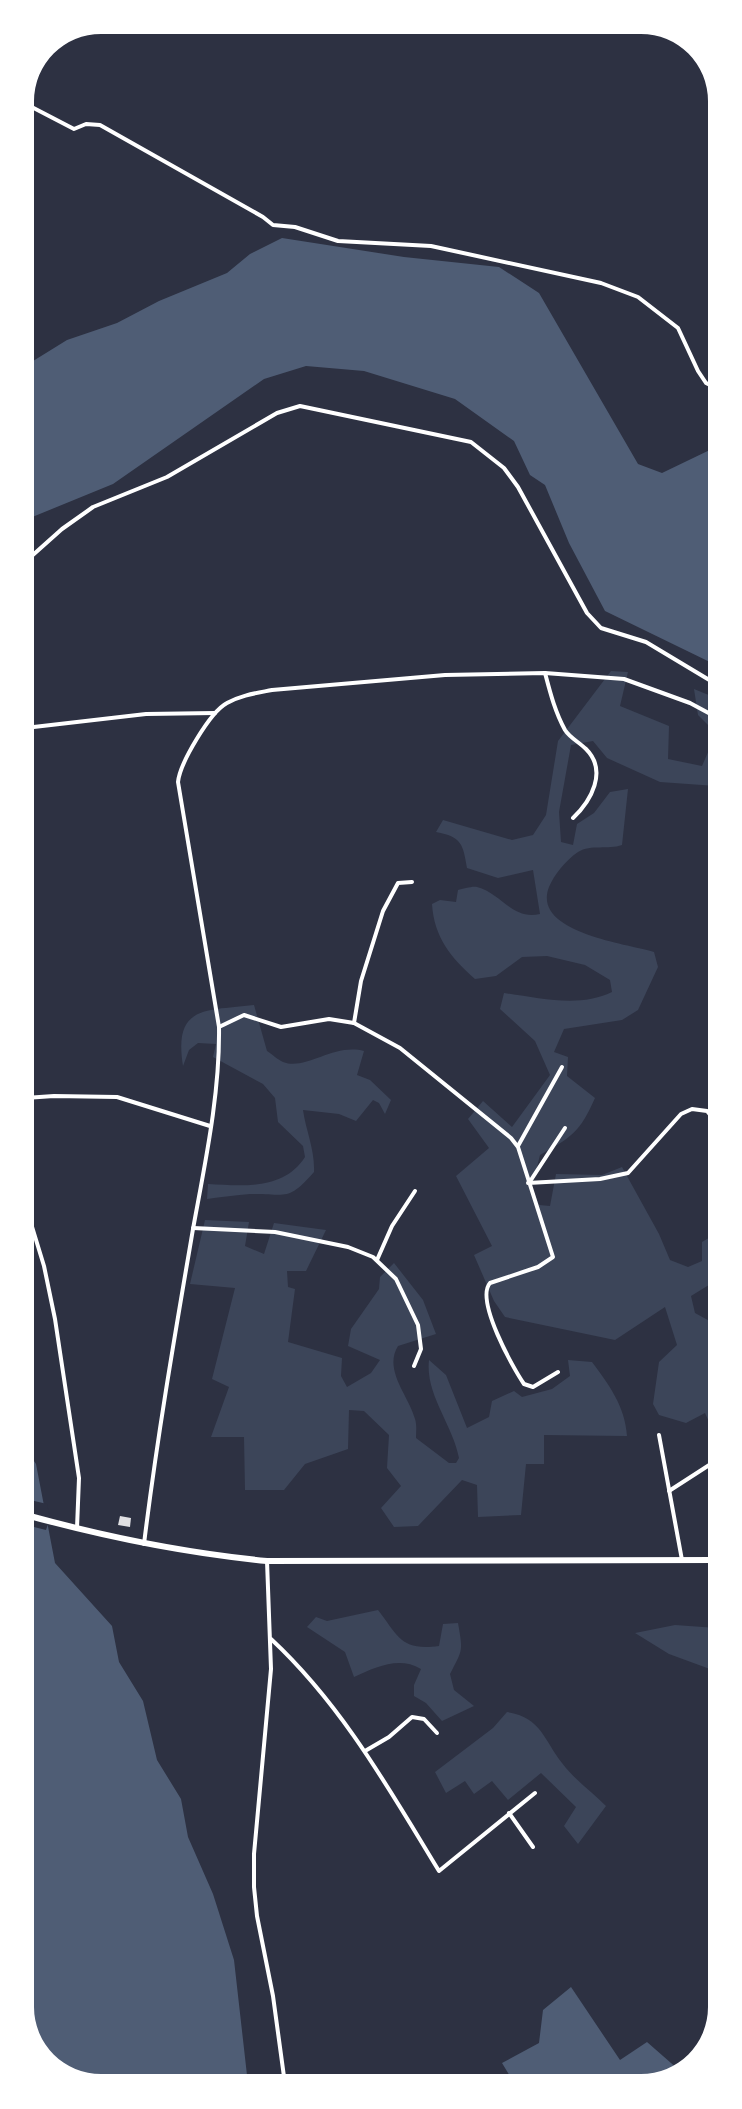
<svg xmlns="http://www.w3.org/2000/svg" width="742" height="2109" font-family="'Fira Sans Condensed',sans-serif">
  <rect width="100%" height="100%" fill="#2d3142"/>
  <g fill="#3c4559">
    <path d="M611,671l17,1 -8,34 49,20 -1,33 34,7 14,-32v52l-56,-4 -53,-24 -14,-17 -22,4 -12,67 2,30 12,3 4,-21 17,-11 16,-21 18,-3 -6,56c-14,5 -31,-1 -44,7 -12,8 -24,23 -29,35 -18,46 80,57 105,65l4,15 -20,43 -16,10 -58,9 -10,23 14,5 -1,19 28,22c-15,34 -23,39 -55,57l-8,32 7,18 11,1 6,-32 46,1 20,-8 37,67 11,26 18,7 14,-6v-19l15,-9v47l-26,16 4,17 22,12v106l-3,2 -9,-20 -19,10 -27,-8 -6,-11 6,-42 18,-17 -12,-38 -50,33 -110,-23 -11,-16 -20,-46 18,-9 -36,-70 33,-28 -21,-29 15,-18 29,26 38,-52 -15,-34 -35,-32 4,-16c35,5 76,15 108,-1l-2,-12 -25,-15 -38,-9 -25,1 -26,19 -21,3c-24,-21 -41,-42 -43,-75l8,-4 16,2 2,-12c5,-1 14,-4 19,-3 24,6 36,34 63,27l-7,-44 -35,8 -31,-10c-4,-24 -5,-31 -31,-36l7,-12 69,20 21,-5 13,-20 12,-74z"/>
    <path d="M694,689l22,9v35l-18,-18z"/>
    <path d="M254,1005l13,46c5,3 11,9 16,11 23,9 50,-19 81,-11l-7,24 13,5 21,20 -6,14 -6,-11 -6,-3 -17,21 -17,-7 -36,-4c3,21 12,40 11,62 -27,31 -28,21 -64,22 -14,1 -29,3 -43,5l1,-15c36,2 76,6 97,-27l-2,-11 -25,-24 -3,-24 -12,-14 -50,-27 3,-13 -18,-1 -9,7 -6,16c-10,-62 24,-55 71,-61z"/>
    <path d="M205,1220l44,2 -4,24 19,8 10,-31 52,7 -20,41h-19l1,16 7,2 -7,53 54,16 -1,18 6,11 24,-14 9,-13 -32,-14 3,-17 28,-40 1,-12 14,-14 29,37 13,34 -38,12c-15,24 11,50 17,73 2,6 1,13 1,19l33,25h7l3,-5c-6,-33 -34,-64 -30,-98l17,15 21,53 22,-11 3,-16 22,-10 8,6 30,-8 18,-13 -2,-16 24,2c17,23 33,44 35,74l-83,-1v29h-18l-5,51 -43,2 -1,-32 -15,-5 -44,46 -24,1 -13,-19 20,-22 -14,-18 2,-33 -25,-24 -15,-1 -1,39 -43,15 -21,26h-39l-1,-53h-33l18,-50 -17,-8 23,-91 -45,-4z"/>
    <path d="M378,1610c21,27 23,41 61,36l4,-22 15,-1c5,29 5,26 -8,51l4,16 20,16 -32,15 -16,-18 -12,-7v-11l7,-16c-22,-13 -45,-2 -67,8l-9,-25 -38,-25 9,-10 11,4z"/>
    <path d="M675,1625l42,3 1,44 -49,-18 -34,-21z"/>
    <path d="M507,1712c34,5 37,28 55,51 12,16 30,29 44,43l-28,38 -14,-18 12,-19 -35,-34 -33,27 -16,-19 -18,13 -9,-13 -19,12 -11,-21 58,-44z"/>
  </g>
  <g fill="#4f5d75">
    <path d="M282,238l122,19 95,10 40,26 99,171 24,9 54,-26v218l-111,-54 -36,-68 -24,-58 -15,-10 -16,-34 -59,-42 -91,-28 -58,-5 -42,13 -151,105 -88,36v-154l42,-26 50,-17 42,-22 68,-28 23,-19z"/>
    <path d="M26,1449l10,15 19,99 57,63 7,36 24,39 14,59 24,39 7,38 25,57 21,66 14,124 -152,1 -42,-16 -27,-41z"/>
    <path d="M571,1987l49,73 27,-18 32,28 -18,12 -147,1 -12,-20 37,-20 4,-33z"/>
  </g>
  <path fill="#2d3142" d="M26,1499l21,5 3,14 -4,12 -20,-5z"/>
  <path fill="#e0e0e3" d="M120,1516l11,2 -1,9 -12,-2z"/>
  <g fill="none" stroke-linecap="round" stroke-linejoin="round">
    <g stroke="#fff" stroke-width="4">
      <path d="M24,103l50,26 12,-5 14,1 163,92 10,8 22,2 43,14 93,5 170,37 37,14 40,31 20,43 8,12 10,5"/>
      <path d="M25,562l37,-33 31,-22 74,-30 110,-64 23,-7 171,36 33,26 14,19 69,126 14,15 45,14 70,42"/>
      <path d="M545,673c5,19 10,39 20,57 5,8 14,12 21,19 22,22 5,52 -13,69"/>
      <path d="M25,728l121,-14 69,-1"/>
      <path d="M354,1023l7,-42 22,-70 15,-28 14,-1"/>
      <path d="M219,1027l25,-12 37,12 48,-8 25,4 46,25 111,90 7,9 35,110 -15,10 -48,16c-15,17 23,85 34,101l9,3 25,-15"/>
      <path d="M25,1098l29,-2 63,1 93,29"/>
      <path d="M518,1146l44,-79"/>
      <path d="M528,1183l72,-4 28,-6 53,-59 11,-5 15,2 10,12"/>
      <path d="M529,1183l36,-55"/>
      <path d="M26,1207l18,59 11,53 24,159 -2,50"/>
      <path d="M193,1228l82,4 73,15 25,10 23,22 22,46 3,24 -7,17"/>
      <path d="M377,1260l15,-34 23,-35"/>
      <path d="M659,1435l23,125"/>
      <path d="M669,1491l48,-31"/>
      <path d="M144,1544c13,-106 31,-210 49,-315 12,-66 27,-135 26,-202l-41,-245c2,-19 32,-70 49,-79 14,-8 30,-10 45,-13l173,-15 100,-2 79,6 66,24 26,14"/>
      <path d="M267,1561l4,108 -17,185v33l3,29 16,80 12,88"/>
      <path d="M271,1639c71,66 118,150 168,232l96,-78"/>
      <path d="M365,1751l24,-14 23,-20 12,2 13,14"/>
      <path d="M509,1813l24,34"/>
    </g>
    <path stroke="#fff" stroke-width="6" d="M26,1515c80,22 159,38 241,46l450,-1"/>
  </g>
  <path d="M0 0H742V2109H0ZM101 34H641A67 67 0 0 1 708 101V2007A67 67 0 0 1 641 2074H101A67 67 0 0 1 34 2007V101A67 67 0 0 1 101 34Z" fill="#fff" fill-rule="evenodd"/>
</svg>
